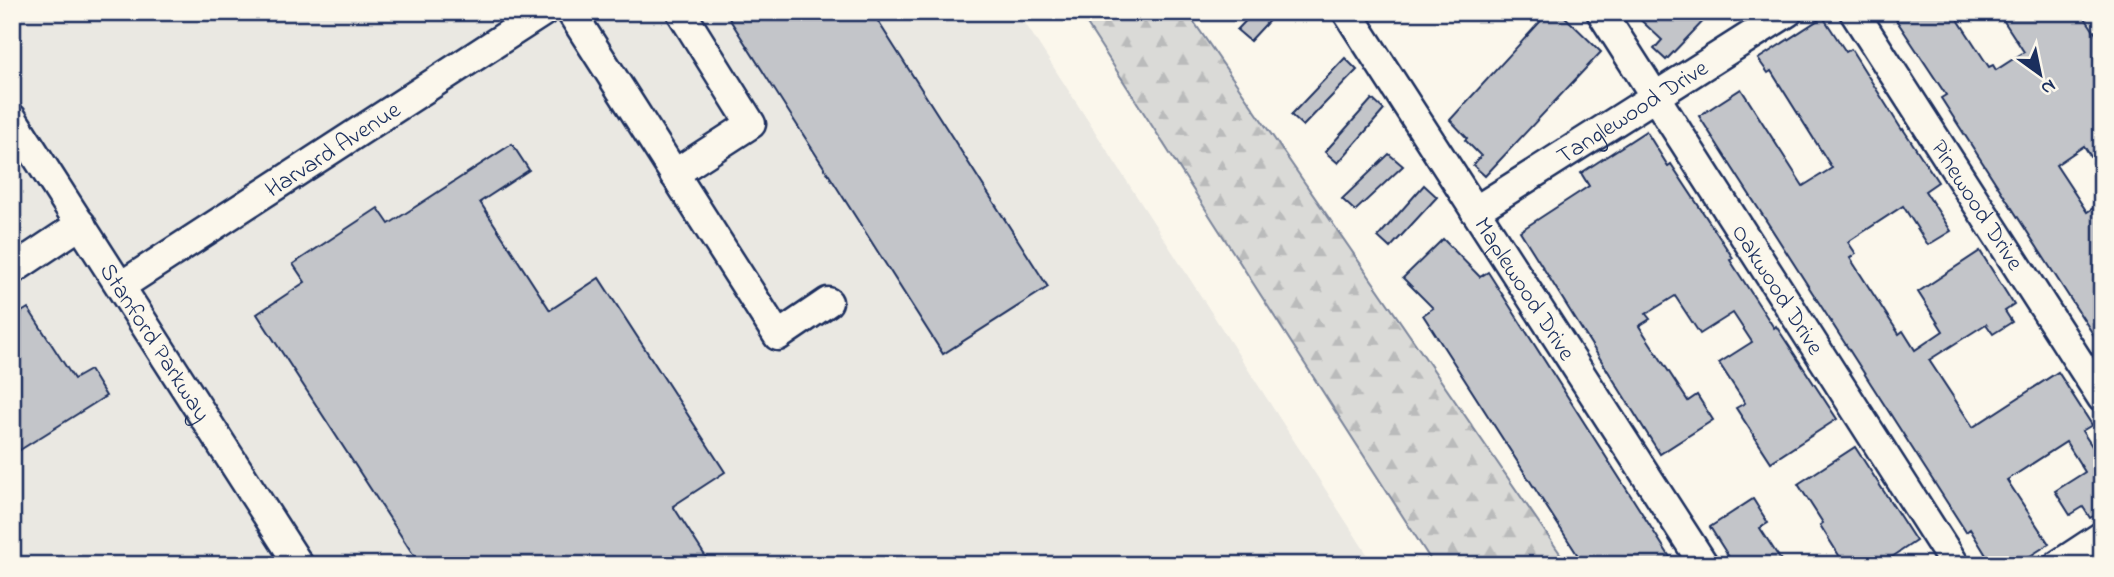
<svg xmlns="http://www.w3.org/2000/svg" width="2114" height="577" font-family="'Indie Flower',sans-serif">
  <defs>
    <pattern id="forest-firs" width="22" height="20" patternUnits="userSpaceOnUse" patternTransform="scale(1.75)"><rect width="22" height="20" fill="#dadad7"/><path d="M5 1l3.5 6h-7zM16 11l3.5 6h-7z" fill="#babbbb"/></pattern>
  </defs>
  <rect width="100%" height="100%" fill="#fbf7ec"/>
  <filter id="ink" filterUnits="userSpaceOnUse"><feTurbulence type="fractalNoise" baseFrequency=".0143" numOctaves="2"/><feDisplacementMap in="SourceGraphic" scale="14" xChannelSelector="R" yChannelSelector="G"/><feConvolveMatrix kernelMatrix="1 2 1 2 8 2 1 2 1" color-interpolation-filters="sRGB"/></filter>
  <g filter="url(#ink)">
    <path fill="#eae8e2" d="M12,12h1006l356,553h-1362z"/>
    <path fill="url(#forest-firs)" stroke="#7a849a" stroke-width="2" d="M1079,12h108l381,553h-134z"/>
    <g fill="#c3c5c9" stroke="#1b2f5e" stroke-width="2">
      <path d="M725,12h147l176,275 -105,67z"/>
      <path d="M1254,12h23l-27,29 -13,-11z"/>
      <path d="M1549,12h11l41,40 -116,124 -12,-11 8,-9 -16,-16 2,-2 -17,-18z"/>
      <path d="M1632,12h80l-46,48 -12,-11 8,-9z"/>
      <path d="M1891,12h62l36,55 4,-2 3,5 28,-18 -26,-40h83l21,31v131l-18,-28 -28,19 31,47 15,-10v146l-161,-250 5,-3z"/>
      <path d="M1823,17l23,35 5,-3 51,81 1,-1 35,53 -13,9 26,40 -23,14 -25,-39 -55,36 8,12 -6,4 49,76 4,-3 12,19 28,-19 -25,-39 62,-41 34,54 -9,6 7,11 -19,12 -7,-10 -57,36 44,67 85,-55 34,53 -10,6 20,30v50l-12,7 -7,-11 -13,8 -15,-24 30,-19 -19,-30 -59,38 42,64 -33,21h-24l-22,-36 -4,3 -267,-416 42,-27 62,97 29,-18 -61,-97 -3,2 -10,-14z"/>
      <path d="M1345,58l12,12 -54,56 -12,-11z"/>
      <path d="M1372,99l12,11 -46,53 -13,-11z"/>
      <path d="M1646,131l22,35 3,-2 62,94 -3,2 44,68 2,-2 61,93 -66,43 -35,-54 9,-5 -26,-40 33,-21 -19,-29 -33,21 -25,-38 -29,18 4,5 -11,7 49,75 9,-6 16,25 -53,34 -140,-223 69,-45 -8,-13z"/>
      <path d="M512,144l17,26 -49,32 70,108 49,-32 126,194 -52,34 38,59h-291l-163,-251 48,-32 -12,-18 85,-56 11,16z"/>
      <path d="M1389,154l14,12 -48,45 -13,-12z"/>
      <path d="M1424,185l13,12 -47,51 -12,-11z"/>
      <path d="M1443,239l37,38 8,-5 187,293h-91l-161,-250 10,-7 -30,-30z"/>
      <path d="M28,308l46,71 16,-9 16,26 -94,59v-137z"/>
      <path d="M1855,447l61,94 -36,24h-35l-25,-40 3,-2 -25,-39z"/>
      <path d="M1753,499l15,24 -8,5 24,37h-50l-24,-38z"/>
    </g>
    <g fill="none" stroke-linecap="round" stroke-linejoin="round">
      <g stroke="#1b2f5e" stroke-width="33">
        <g id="minor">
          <path d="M571,12l207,324 50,-34"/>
          <path id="s1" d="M1347,12l357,553"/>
          <path id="s2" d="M1601,12l354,553"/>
          <path id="s3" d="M1854,12l248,386"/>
          <path id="s4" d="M12,118l287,447"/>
          <path d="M674,174l77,-50 -70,-112"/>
          <path id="s5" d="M1475,211l313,-199"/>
          <path d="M12,270l69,-46"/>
          <path id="s6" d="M121,286l422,-274"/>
          <path d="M2058,565l44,-29"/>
        </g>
      </g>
      <use href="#minor" stroke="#fbf7ec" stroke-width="28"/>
    </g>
  </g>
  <g text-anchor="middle" stroke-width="6" stroke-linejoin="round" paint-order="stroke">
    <g font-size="24" fill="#1b2f5e" stroke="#fbf7ec">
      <text dy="8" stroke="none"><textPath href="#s5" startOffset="186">Tanglewood Drive</textPath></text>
      <text dy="8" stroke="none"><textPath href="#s6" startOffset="252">Harvard Avenue</textPath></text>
      <text dy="8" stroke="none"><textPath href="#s3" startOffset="229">Pinewood Drive</textPath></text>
      <text dy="8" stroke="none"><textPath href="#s1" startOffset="329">Maplewood Drive</textPath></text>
      <text dy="8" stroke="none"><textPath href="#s2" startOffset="329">Oakwood Drive</textPath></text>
      <text dy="8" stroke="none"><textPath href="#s4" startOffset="266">Stanford Parkway</textPath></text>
    </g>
  </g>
  <rect width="2114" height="577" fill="none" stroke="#fbf7ec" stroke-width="42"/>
  <rect x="21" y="21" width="2072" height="535" fill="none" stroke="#1b2f5e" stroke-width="2.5" filter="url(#ink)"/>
  <g transform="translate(2040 74) rotate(147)" stroke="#fbf7ec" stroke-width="5" paint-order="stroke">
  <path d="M0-5L12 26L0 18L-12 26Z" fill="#1b2f5e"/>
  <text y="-10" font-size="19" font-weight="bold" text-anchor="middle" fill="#1b2f5e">N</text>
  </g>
</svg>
